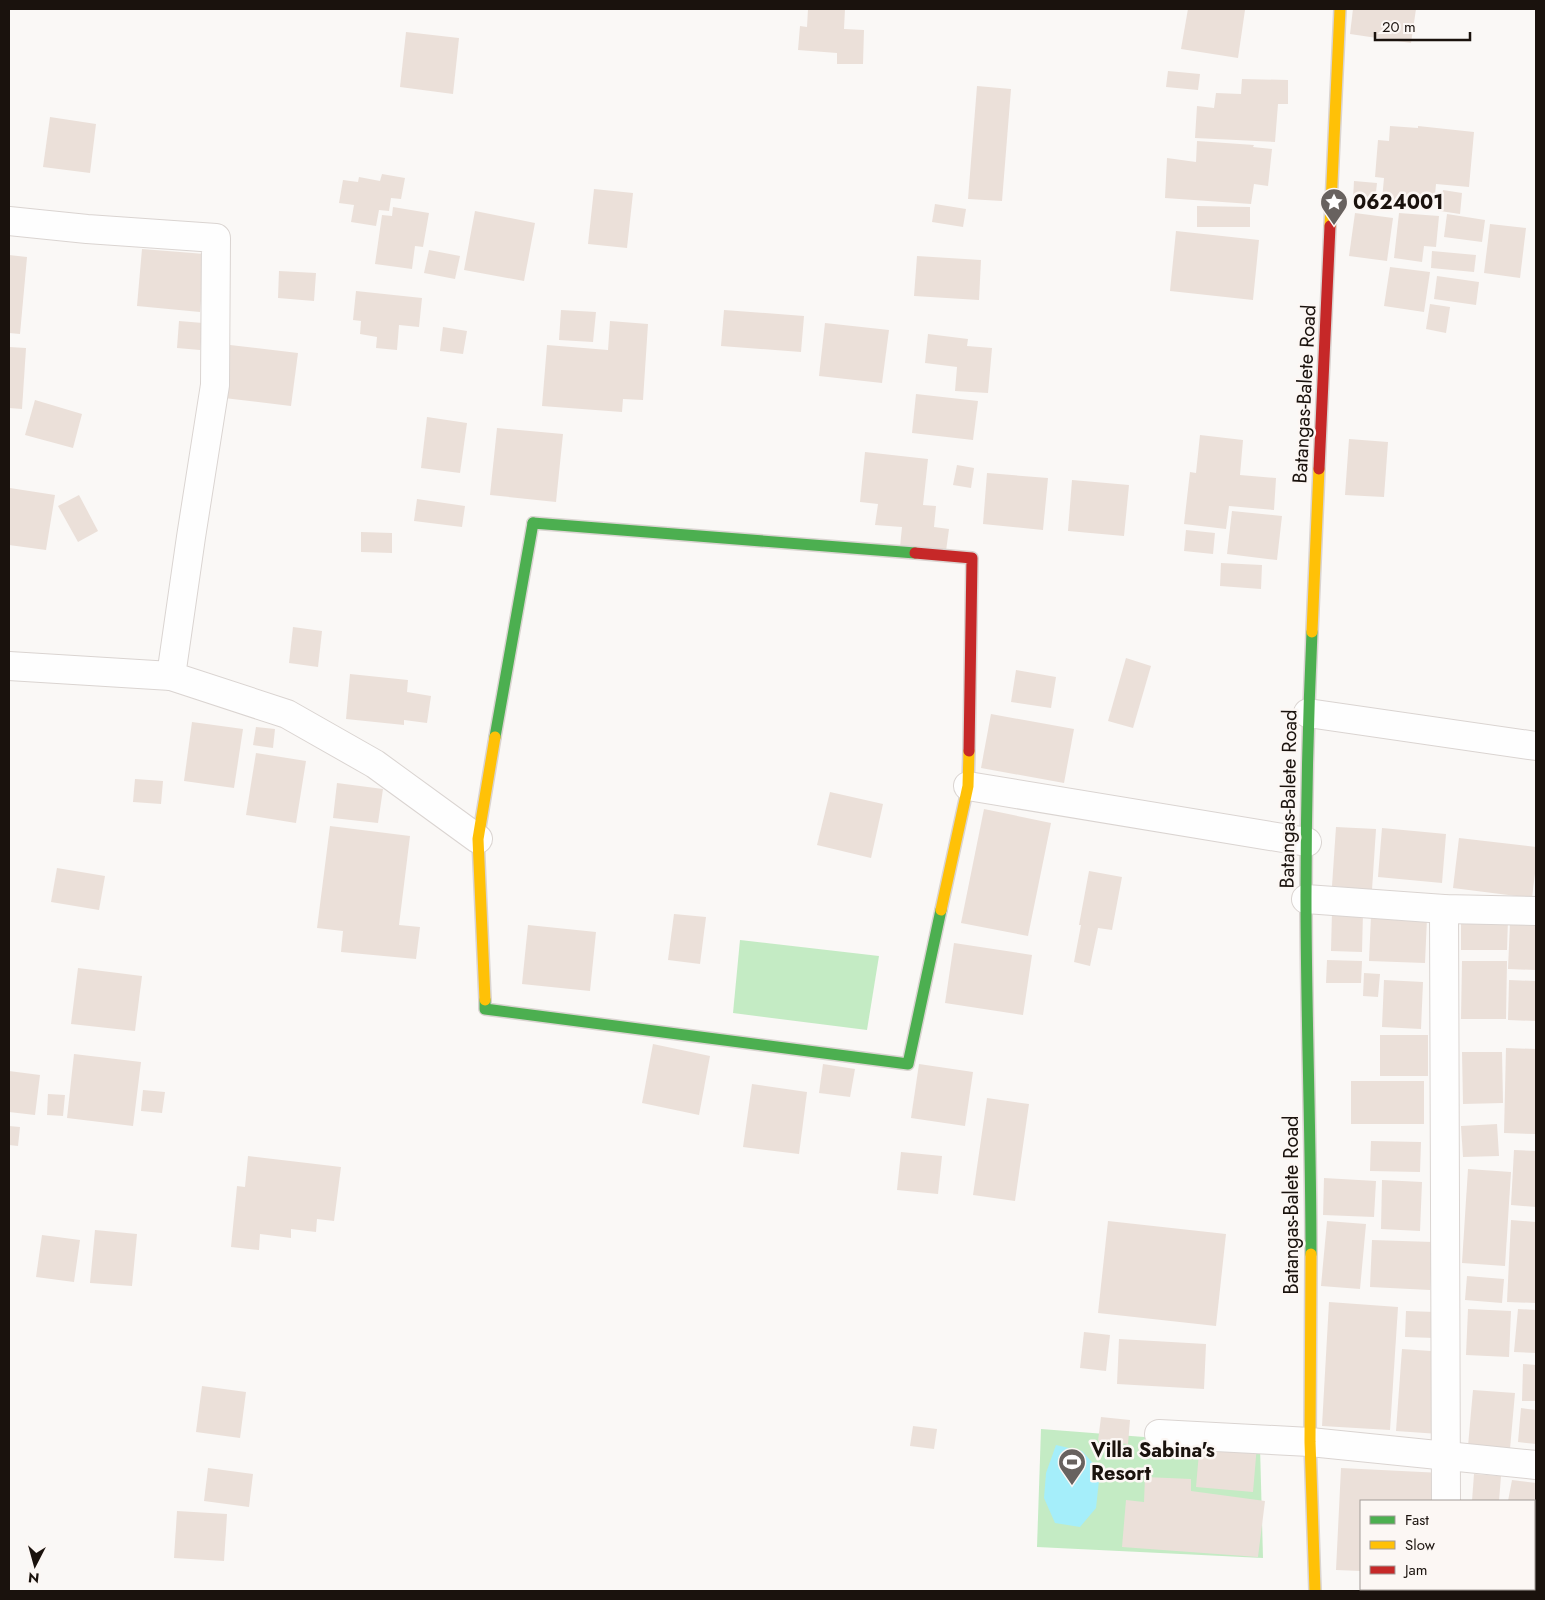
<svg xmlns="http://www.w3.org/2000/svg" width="1545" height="1600" font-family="Jost,sans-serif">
  <rect width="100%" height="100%" fill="#faf8f6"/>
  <g fill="#c4ebc4">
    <path d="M740,940l139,16 -12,74 -134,-17z"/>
    <path d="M1041,1429l219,17 3,112 -226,-11z"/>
  </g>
  <path fill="#a5eefa" d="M1056,1445l26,6 18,20 -4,37 -16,19 -25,-4 -11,-25 2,-25z"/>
  <g fill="#ebe0d9">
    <path d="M808,9h37l-1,20 20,1 -1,34h-26v-11l-39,-3 2,-24 7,1z"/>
    <path d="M1188,9h47l10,1 -7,48 -57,-9z"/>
    <path d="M1353,9h63l-5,34 -61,-9z"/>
    <path d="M406,32l53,6 -6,56 -53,-7z"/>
    <path d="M1168,71l32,3 -2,16 -32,-3z"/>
    <path d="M1242,79l46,1v24h-10l-3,38 -80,-4 2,-32 17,2 2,-15 25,1z"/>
    <path d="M977,86l34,3 -9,112 -34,-2z"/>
    <path d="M50,117l46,7 -6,49 -47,-6z"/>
    <path d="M1390,126l28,2v-2l56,6 -5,55 -33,-3 -2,22 -52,-6 2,-22 -9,-1 3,-37 11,1z"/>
    <path d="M1197,141l57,4 -1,2 19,2 -4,37 -14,-2 -3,20 -86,-6 2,-40 29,4z"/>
    <path d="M382,174l23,4 -4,21 -10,-1 -2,13 -10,-1 -3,16 -25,-4 3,-17 -15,-2 4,-23 15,2 1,-5 21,4z"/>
    <path d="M1354,181l23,2 -2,18 -22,-2z"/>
    <path d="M594,189l39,4 -6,55 -39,-4z"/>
    <path d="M1443,190l19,3 -2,21 -20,-3z"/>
    <path d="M935,204l31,5 -3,18 -31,-5z"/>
    <path d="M1197,206l53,1v20h-53z"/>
    <path d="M393,207l36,6 -6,34 -8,-1 -3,23 -37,-5 7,-49 10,1z"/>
    <path d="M475,211l60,12 -11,58 -60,-11z"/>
    <path d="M1355,213l38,5 -6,43 -38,-5z"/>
    <path d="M1399,213l40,3 -3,31 -12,-1 -2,16 -28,-4z"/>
    <path d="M1447,214l38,6 -3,22 -38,-5z"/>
    <path d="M1490,224l36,4 -6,50 -36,-5z"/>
    <path d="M1176,231l83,9 -6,60 -83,-9z"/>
    <path d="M142,249l63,5 -5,58 -63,-6z"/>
    <path d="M429,250l31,6 -5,23 -31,-6z"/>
    <path d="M1432,251l44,4 -2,17 -43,-4z"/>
    <path d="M9,255l18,2 -7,77 -11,-1z"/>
    <path d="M917,256l64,4 -2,40 -65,-4z"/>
    <path d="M1390,267l40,5 -6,40 -40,-6z"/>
    <path d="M279,271l37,2 -2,28 -36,-3z"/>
    <path d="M1437,276l42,6 -3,23 -42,-6z"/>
    <path d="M356,291l66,7 -3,29 -20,-2 -2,25 -21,-2 1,-11 -17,-3 1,-13 -8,-1z"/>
    <path d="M1430,304l20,3 -4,26 -20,-4z"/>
    <path d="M561,310l35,2 -3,30 -34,-2z"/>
    <path d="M724,310l80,6 -3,36 -80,-6z"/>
    <path d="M179,321l24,2 -3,27 -23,-2z"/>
    <path d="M610,321l38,3 -5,76 -20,-1 -1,13 -80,-6 5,-61 61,5z"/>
    <path d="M825,323l64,7 -7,53 -63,-7z"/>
    <path d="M443,327l24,4 -4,23 -23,-3z"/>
    <path d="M928,334l40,5 -1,7 25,2 -4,45 -33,-2 2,-24 -32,-4z"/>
    <path d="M230,345l68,8 -7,53 -67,-8z"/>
    <path d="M9,347l17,1 -4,61 -13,-1z"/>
    <path d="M916,394l62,7 -5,39 -61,-7z"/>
    <path d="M35,400l47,14 -9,34 -48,-13z"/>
    <path d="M427,417l40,6 -7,50 -39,-5z"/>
    <path d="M497,428l66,6 -7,68 -66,-7z"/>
    <path d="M1200,435l43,5 -3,35 36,3 -2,32 -45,-4 -3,23 -42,-5 6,-52 6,1z"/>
    <path d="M1349,439l39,3 -4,55 -39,-2z"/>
    <path d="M865,452l63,7 -5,46 13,1 -2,21 15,2 -3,22 -46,-4 2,-20 -27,-2 3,-21 -18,-2z"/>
    <path d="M957,465l17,3 -3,20 -18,-3z"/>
    <path d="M987,473l61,5 -5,52 -60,-6z"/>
    <path d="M1072,480l57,5 -5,51 -56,-5z"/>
    <path d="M10,488l45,7 -9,55 -37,-5z"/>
    <path d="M79,495l19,36 -20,11 -20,-36z"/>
    <path d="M417,499l48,7 -3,21 -48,-6z"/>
    <path d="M1232,511l50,5 -5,44 -50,-6z"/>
    <path d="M1186,530l29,3 -2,21 -29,-3z"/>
    <path d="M361,532l31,1v20l-31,-1z"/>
    <path d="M1221,563l41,2 -1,24 -41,-3z"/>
    <path d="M293,627l29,4 -4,36 -29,-4z"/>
    <path d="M1126,658l25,8 -18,62 -25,-7z"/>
    <path d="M1016,670l40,7 -5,31 -40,-6z"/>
    <path d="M350,674l58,6 -1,12 24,4 -4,27 -23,-3v5l-58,-6z"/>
    <path d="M991,714l83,15 -10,54 -83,-15z"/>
    <path d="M192,722l51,7 -9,59 -50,-7z"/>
    <path d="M256,727l19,2 -2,19 -20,-3z"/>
    <path d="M256,753l50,8 -10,62 -50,-8z"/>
    <path d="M135,779l28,2 -2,23 -28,-2z"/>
    <path d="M337,783l46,6 -5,34 -45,-5z"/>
    <path d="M830,792l53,12 -12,54 -54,-13z"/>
    <path d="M984,809l67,14 -23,113 -67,-13z"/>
    <path d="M330,826l80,10 -11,89 21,2 -4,32 -75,-7 2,-21 -26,-3z"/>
    <path d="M1336,827l40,2 -4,61 -40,-4z"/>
    <path d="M1382,828l64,6 -4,49 -64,-6z"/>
    <path d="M1459,838l77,9v18l-4,33 -79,-10z"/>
    <path d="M57,868l48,8 -6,34 -48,-8z"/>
    <path d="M1089,871l33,6 -10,53 -14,-2 -8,38 -16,-4 7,-37h-2z"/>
    <path d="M1332,911l31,1 -1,40 -31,-1z"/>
    <path d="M674,914l32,3 -6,47 -32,-4z"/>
    <path d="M1371,916l56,2 -2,45 -56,-2z"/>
    <path d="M1461,919h47l-1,31h-46z"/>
    <path d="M1510,922l26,2v46l-28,-1z"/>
    <path d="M528,925l68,7 -6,59 -68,-7z"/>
    <path d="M954,943l78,12 -9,60 -78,-12z"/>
    <path d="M1327,960l35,1 -1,22h-35z"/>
    <path d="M1462,961h45l-1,58h-45z"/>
    <path d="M78,968l64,8 -7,55 -64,-7z"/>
    <path d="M1364,973l16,1 -2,23 -15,-1z"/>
    <path d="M1384,980l39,2 -2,47 -39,-2z"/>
    <path d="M1509,980l27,1v40l-28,-1z"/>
    <rect x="1380" y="1035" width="48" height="41"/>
    <path d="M653,1044l57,12 -11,59 -57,-12z"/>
    <path d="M1506,1048l30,1v85l-32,-1z"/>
    <path d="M1462,1052h40l1,51 -40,1z"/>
    <path d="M74,1054l67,8 -8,64 -66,-8z"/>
    <path d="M823,1064l32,5 -5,28 -31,-4z"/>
    <path d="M919,1064l54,8 -8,54 -54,-8z"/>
    <path d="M9,1071l31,4 -5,40 -26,-3z"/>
    <rect x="1351" y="1081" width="73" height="43"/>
    <path d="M752,1084l55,8 -8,62 -56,-7z"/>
    <path d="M143,1090l22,2 -3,21 -21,-2z"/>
    <path d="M48,1094l17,1 -2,21 -16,-1z"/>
    <path d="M987,1098l42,6 -14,97 -42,-6z"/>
    <path d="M1497,1124l2,32 -36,1 -2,-31z"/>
    <path d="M9,1126l11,1 -2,19 -9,-1z"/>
    <path d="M1371,1141l50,1 -1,30 -50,-1z"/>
    <path d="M1514,1150l22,1v56l-25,-2z"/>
    <path d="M901,1152l41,4 -4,38 -41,-4z"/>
    <path d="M248,1156l93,11 -7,54 -17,-2 -1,13 -25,-3v9l-31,-4 -1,16 -28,-3 6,-61 8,1z"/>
    <path d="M1468,1169l43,3 -6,94 -43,-3z"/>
    <path d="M1324,1178l52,3 -2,36 -51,-2z"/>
    <path d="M1382,1180l40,2 -2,49 -39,-2z"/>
    <path d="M1511,1220l25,2v81l-29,-1z"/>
    <path d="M1108,1221l118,13 -10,92 -118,-13z"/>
    <path d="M1327,1221l39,3 -6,65 -39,-3z"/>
    <path d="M95,1230l42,4 -5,52 -42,-3z"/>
    <path d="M42,1235l38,5 -6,42 -38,-5z"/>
    <path d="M1372,1240l61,2 -3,48 -60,-3z"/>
    <path d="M1467,1276l37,3 -2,24 -37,-3z"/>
    <path d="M1329,1302l69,5 -8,123 -68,-4z"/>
    <path d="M1468,1309l43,2 -2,46 -43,-2z"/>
    <path d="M1518,1309l18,1v43l-22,-1z"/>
    <path d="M1406,1311l29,1 -1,26 -29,-1z"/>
    <path d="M1084,1332l26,3 -4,36 -26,-3z"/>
    <path d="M1119,1339l87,5 -2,45 -87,-5z"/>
    <path d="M1402,1349l43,3 -6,82 -43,-3z"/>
    <path d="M1523,1364l13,1v36h-14z"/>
    <path d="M202,1386l44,6 -6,46 -44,-6z"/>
    <path d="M1473,1390l42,3 -5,56 -42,-3z"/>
    <path d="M1521,1408l15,2v34l-18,-2z"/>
    <path d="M1101,1417l29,3 -2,24 -30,-3z"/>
    <path d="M913,1426l24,3 -3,20 -24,-3z"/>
    <path d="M1200,1441l57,4 -4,47 -57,-5z"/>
    <path d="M208,1468l45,6 -4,33 -45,-6z"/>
    <path d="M1341,1468l101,5 -2,28h-79v70l-25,-1z"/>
    <path d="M1474,1474l27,2 -2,25h-27z"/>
    <path d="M1145,1477l46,2v12l74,10 -7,56 -136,-10 4,-47 18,2z"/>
    <path d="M1512,1480l24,3v40h-2v-22h-26z"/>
    <path d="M177,1511l50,3 -3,47 -50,-3z"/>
    <path d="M1534,1532l2,1 -1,42h-1z"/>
  </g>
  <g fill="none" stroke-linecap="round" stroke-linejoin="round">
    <g stroke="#dad4d1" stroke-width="30">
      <g id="street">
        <path d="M9,221l78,8 129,9 -1,147 -24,152 -20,139 116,38 88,50 103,75"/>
        <path d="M9,666l162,10"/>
        <path d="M1308,713l228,33"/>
        <path d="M968,786l339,56"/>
        <path d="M1306,899l138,10 92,2"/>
        <path d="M1444,909l2,592"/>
        <path d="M1159,1434l151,8 226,23"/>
        <path d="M1450,1589l18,2"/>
      </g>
    </g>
    <g stroke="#dad4d1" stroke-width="14">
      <g id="fast">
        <path d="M533,523l382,30"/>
        <path d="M495,737l38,-214"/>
        <path d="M485,1000v9l423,55 33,-154"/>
        <path d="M1311,1254c0,-119 -5,-238 -5,-357 0,-88 2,-177 6,-265"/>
      </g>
    </g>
    <g stroke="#dad4d1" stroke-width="14">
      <g id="slow">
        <path d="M1330,226l10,-217"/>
        <path d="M1312,632l7,-163"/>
        <path d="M941,910l27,-124 1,-35"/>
        <path d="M485,1000l-7,-161 17,-102"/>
        <path d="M1311,1254l-1,188 5,149"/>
      </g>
    </g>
    <g stroke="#dad4d1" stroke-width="14">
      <g id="jam">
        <path d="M1319,469l11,-243"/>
        <path d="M915,553l57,5 -3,193"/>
      </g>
    </g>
    <use href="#street" stroke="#fefefe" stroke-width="28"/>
    <use href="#fast" stroke="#4caf50" stroke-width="11"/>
    <use href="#slow" stroke="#ffc107" stroke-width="11"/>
    <use href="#jam" stroke="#c62828" stroke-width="11"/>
  </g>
  <defs>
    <g id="sight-pin" transform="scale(1.4375)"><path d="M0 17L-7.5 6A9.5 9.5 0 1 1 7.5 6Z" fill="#68625f" stroke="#fcf7f4"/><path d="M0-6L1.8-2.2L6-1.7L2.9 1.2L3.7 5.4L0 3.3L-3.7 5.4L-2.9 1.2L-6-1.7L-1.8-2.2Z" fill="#fff"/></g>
    <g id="stadium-pin" transform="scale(1.4375)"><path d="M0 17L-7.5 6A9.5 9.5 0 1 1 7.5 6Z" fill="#68625f" stroke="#fcf7f4"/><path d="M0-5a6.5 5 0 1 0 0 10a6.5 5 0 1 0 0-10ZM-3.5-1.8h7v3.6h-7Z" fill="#fff"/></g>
  </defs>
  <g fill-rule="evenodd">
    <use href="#sight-pin" x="1334" y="202"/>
    <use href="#stadium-pin" x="1072" y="1462"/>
  </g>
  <g text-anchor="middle" stroke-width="5" stroke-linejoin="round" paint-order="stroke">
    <g font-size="20" font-weight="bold" fill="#1a120d" stroke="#fcf7f4" text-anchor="start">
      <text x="1353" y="209">0624001</text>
      <text x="1091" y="1457">Villa Sabina's<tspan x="1091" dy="23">Resort</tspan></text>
    </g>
    <g font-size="20" fill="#1a120d" stroke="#fcf7f4">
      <text transform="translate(1304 394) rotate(-87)" y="7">Batangas-Balete Road</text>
      <text transform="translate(1288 799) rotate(-89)" y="7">Batangas-Balete Road</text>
      <text transform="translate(1291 1205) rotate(-90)" y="7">Batangas-Balete Road</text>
    </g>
  </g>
  <rect width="1545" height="1600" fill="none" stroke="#1a120d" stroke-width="20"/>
  <rect x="1360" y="1500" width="175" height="90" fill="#fcf7f4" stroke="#a29b98"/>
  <rect x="1370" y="1516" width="25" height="8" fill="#4caf50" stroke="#a29b98"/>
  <text x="1405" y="1525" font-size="15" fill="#1a120d">Fast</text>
  <rect x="1370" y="1541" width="25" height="8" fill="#ffc107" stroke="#a29b98"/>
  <text x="1405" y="1550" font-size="15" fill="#1a120d">Slow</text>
  <rect x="1370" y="1566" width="25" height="8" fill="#c62828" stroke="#a29b98"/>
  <text x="1405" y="1575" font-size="15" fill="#1a120d">Jam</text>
  <g transform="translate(35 1565) rotate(186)" stroke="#fcf7f4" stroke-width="4" paint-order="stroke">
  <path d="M0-4L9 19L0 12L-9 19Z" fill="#1a120d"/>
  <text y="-8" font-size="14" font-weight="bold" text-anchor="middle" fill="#1a120d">N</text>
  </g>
  <path d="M1375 32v8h95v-8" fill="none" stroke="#1a120d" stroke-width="2.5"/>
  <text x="1382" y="32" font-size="15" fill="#1a120d" stroke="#fcf7f4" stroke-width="4" paint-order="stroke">20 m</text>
</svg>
